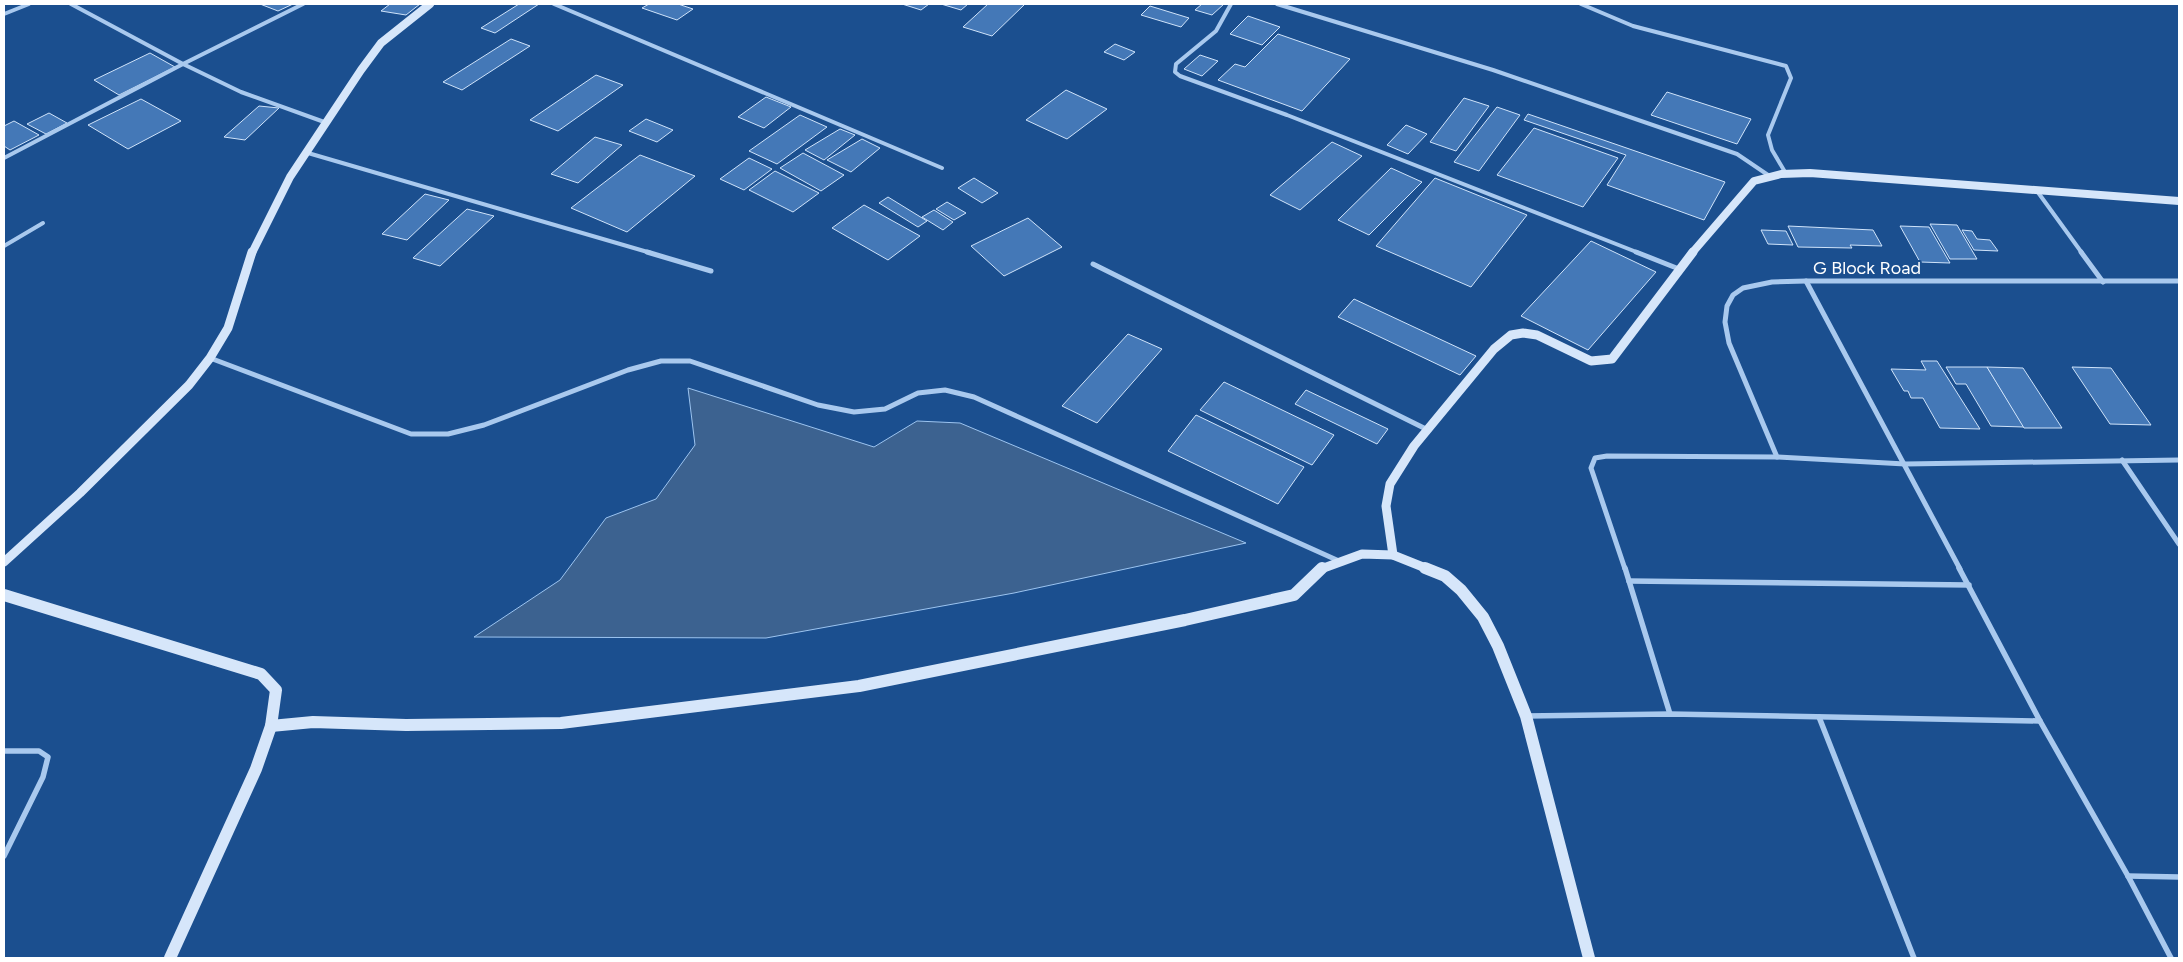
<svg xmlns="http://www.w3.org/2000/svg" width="2183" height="962" font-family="Figtree,sans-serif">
  <rect width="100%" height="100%" fill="#1b4f8f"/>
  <path fill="#3c6290" stroke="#9cc4f0" d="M688,388l186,59 43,-26 43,2 286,120 -232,50 -248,45 -292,-1 86,-57 46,-62 50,-19 39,-54z"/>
  <g fill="#4478b7" stroke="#cfe3fa">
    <path d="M260,4h33l-15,7z"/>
    <path d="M390,4h30l-14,11 -25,-4z"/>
    <path d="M519,4h20l-44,29 -14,-5z"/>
    <path d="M649,4h29l15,5 -16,11 -35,-12z"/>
    <path d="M902,4h27l-8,6z"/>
    <path d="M941,4h27l-7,6z"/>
    <path d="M988,4h37l-33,32 -29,-9z"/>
    <path d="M1202,4h22l-12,11 -17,-5z"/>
    <path d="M1150,6l39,12 -8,9 -40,-12z"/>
    <path d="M1248,16l32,11 -18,18 -32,-11z"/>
    <path d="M1278,34l72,25 -48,52 -84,-31 17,-16 10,3z"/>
    <path d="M511,39l19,7 -68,44 -19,-8z"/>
    <path d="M1115,44l20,8 -11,8 -20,-8z"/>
    <path d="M150,53l25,14 -56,28 -25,-15z"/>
    <path d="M1200,55l18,6 -16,15 -18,-7z"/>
    <path d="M596,75l27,10 -65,46 -28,-11z"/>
    <path d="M1066,90l41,19 -40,30 -41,-19z"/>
    <path d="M1667,92l84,27 -14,25 -86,-29z"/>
    <path d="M766,97l25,10 -27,21 -26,-11z"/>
    <path d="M1464,98l25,8 -33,45 -26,-9z"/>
    <path d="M141,99l40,22 -53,28 -40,-24z"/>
    <path d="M259,106l20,2 -34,32 -21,-3z"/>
    <path d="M1497,107l23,8 -41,56 -25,-9z"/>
    <path d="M49,113l18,10 -21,11 -19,-10z"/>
    <path d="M1528,114l197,68 -21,38 -97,-35 19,-30 -102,-35z"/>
    <path d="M800,115l27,12 -50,37 -28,-13z"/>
    <path d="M646,119l27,11 -16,12 -28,-11z"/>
    <path d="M14,121l25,14 -29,15 -6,-4v-20z"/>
    <path d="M1406,125l21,9 -19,20 -21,-9z"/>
    <path d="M1534,128l84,30 -35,49 -86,-32z"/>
    <path d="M840,129l15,6 -31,25 -19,-10z"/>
    <path d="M595,137l27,8 -44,38 -27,-9z"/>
    <path d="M862,139l18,9 -29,24 -24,-12z"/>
    <path d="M1332,142l30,14 -62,54 -30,-15z"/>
    <path d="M803,153l41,22 -23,16 -41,-23z"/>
    <path d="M640,155l55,21 -68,56 -56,-24z"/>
    <path d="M749,158l23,11 -28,21 -24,-11z"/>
    <path d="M1391,168l31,14 -53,53 -31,-15z"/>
    <path d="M775,171l44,22 -26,19 -44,-22z"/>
    <path d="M974,178l24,15 -16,10 -24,-15z"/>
    <path d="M1435,178l92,37 -56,72 -95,-41z"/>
    <path d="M425,194l24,6 -42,40 -25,-6z"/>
    <path d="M888,197l39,24 -9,6 -39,-24z"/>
    <path d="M947,202l19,11 -12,7 -18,-11z"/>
    <path d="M864,205l56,31 -32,24 -56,-32z"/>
    <path d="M467,209l27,7 -54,50 -27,-8z"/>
    <path d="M934,210l19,12 -10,8 -21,-13z"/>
    <path d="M1028,218l34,29 -58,29 -33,-30z"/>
    <path d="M1930,224l27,1 20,34h-27z"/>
    <path d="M1788,226l85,4 9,16 -32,-1 2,3 -54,-1z"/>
    <path d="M1900,226l29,1 21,36 -30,-1z"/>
    <path d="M1761,230l25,1 7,14 -25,-1z"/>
    <path d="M1962,230l10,1 5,8 13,1 8,11 -24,-1z"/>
    <path d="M1591,241l65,31 -68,78 -67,-34z"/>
    <path d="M1354,299l122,57 -16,19 -122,-58z"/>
    <path d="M1128,334l34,15 -65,74 -35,-17z"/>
    <path d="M1921,361h16l43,68 -40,-1 -17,-30h-12l-3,-7h-4l-13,-22 35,1z"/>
    <path d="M1946,367h41l37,60 -33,-1 -25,-42h-10z"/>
    <path d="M1987,367l36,1 39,60h-38z"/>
    <path d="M2072,367l39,1 40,57 -41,-1z"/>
    <path d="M1224,382l110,53 -22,30 -112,-55z"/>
    <path d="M1306,390l82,39 -11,15 -82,-40z"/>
    <path d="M1196,415l108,52 -26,37 -110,-53z"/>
  </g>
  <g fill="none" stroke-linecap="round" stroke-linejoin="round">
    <g stroke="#a9c9ee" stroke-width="4">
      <path d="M71,4l112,60 58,28 86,31"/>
      <path d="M554,4l388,164"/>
      <path d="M1231,4l-15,27 -40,33 -1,8 5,4 107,39 352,138"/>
      <path d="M1277,4l216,66 244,84 31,21"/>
      <path d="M1581,4l52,22 153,40 5,12 -23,57 4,15 13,22"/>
      <path d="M4,14l25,-10"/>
      <path d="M308,153l343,100"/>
      <path d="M4,158l179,-94 120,-60"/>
      <path d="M2037,191l45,62"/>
      <path d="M4,246l39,-23"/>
    </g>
    <g stroke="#a9c9ee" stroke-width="5">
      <path d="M647,252l64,19"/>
      <path d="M1636,252l43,17"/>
      <path d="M2081,252l22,30"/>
      <path d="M1093,264l335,166"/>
      <path d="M1806,281l154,288"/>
      <path d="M210,358l201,76h37l36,-9 144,-55 33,-9h29l128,44 36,7 31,-3 33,-16 27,-3 29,7 365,164"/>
      <path d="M1777,457l-48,-114 -4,-21 2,-16 6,-11 10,-7 29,-6 34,-1h373"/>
      <path d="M2122,460l57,84"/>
      <path d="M1625,569l-34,-101 4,-10 12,-2 170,1 128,7 274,-4"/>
    </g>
    <g stroke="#a9c9ee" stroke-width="5.5">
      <path d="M1625,568l45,146"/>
      <path d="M1959,568l81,153 88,155 43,82"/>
      <path d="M1629,581l340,4"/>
      <path d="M1526,716l144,-2 370,7"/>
      <path d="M1819,717l95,241"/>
      <path d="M4,751h35l9,6 -5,20 -39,79"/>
      <path d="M2128,876l51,1"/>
    </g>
    <g stroke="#d6e6fa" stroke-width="8">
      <path d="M252,253l38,-76 71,-107 20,-27 49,-39"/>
      <path d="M1692,253l62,-72 27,-7 29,-1 369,28"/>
    </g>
    <g stroke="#d6e6fa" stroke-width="9">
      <path d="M1393,555l-7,-49 4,-22 24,-38 80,-97 17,-14 12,-2 14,2 54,26 21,-2 81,-107"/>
      <path d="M4,562l76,-69 109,-108 21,-27 18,-30 24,-76"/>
      <path d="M1321,569l41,-15 31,1 35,14"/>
    </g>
    <g stroke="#d6e6fa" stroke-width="12">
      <path d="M1425,568l20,8 16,14 22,27 15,29 28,70 63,242"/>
      <path d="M4,595l257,79 15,16 -5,36 -15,43 -86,189"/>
      <path d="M271,726l42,-4 93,3 155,-2 298,-37 326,-66 109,-25 28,-27"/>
    </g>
  </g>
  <g text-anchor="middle" stroke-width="4" stroke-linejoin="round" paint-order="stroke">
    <g font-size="18" fill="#fff" stroke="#1b4f8f">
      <text x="1867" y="274">G Block Road</text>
    </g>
  </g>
  <rect width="2183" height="962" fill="none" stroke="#ffffff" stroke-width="10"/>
</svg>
